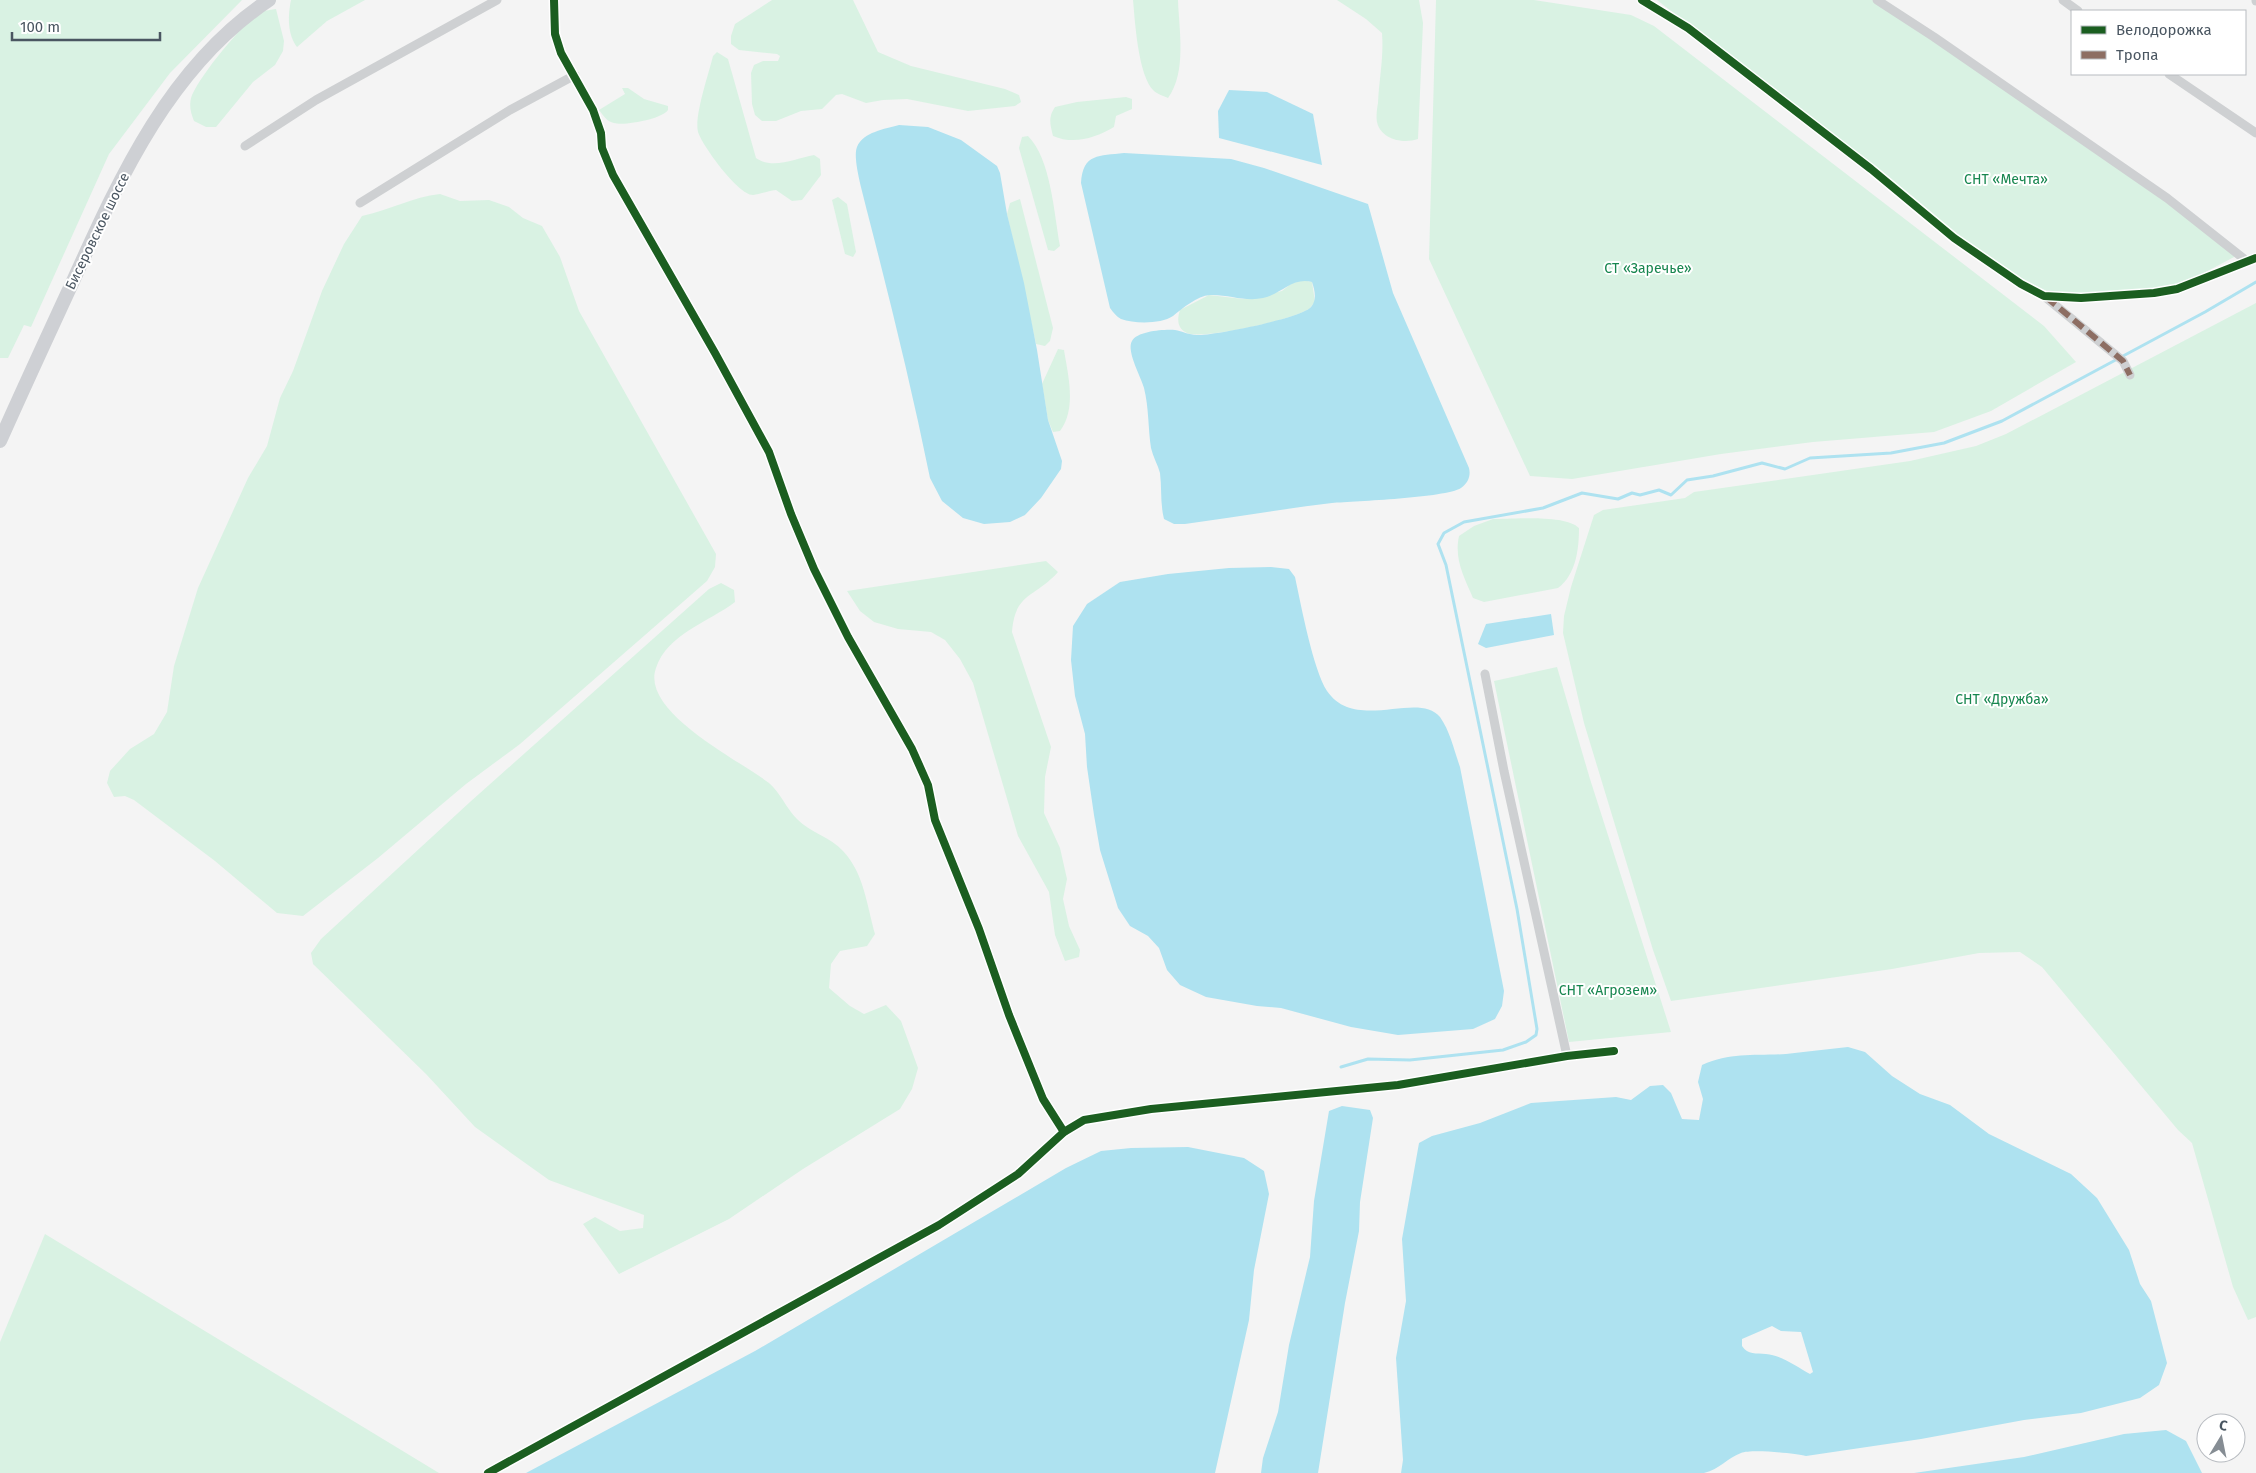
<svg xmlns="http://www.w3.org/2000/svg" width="2256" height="1473" font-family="'Fira Sans',sans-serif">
  <rect width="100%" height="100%" fill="#f4f4f4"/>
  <g fill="#d9f2e3">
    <path d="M0,0h242l-72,73 -61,81 -78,173 -7,-2 -16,33h-8z"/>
    <path d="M291,0h74l-38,21 -30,26c-10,-13 -9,-32 -6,-47z"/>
    <path d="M772,0h81l25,52 33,14 94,23 14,6 2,7 -6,4 -47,5 -61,-12 -24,1 -17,3 -24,-9 -6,1 -14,14 -21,2 -25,10h-14l-7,-6 -3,-11 -1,-31 3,-8 9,-4h15l2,-5 -3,-2 -38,-4 -8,-6v-8l4,-12z"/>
    <path d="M1133,0h45c1,31 9,72 -10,98 -4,-2 -11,-4 -14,-7 -16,-15 -19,-70 -21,-91z"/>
    <path d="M1337,0h82l4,23 -5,116c-14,5 -37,1 -41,-17 -1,-6 0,-14 1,-19 1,-23 6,-47 4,-70l-16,-14z"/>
    <path d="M1436,0h98l97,15 23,11 390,300 32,36 -85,49 -57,21 -121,10 -92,12 -149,25 -42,-3 -101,-217z"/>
    <path d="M1657,0h215l280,187 84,69 -57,30 -45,5 -55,3 -26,-1 -21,-7 -71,-48z"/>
    <path d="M276,9l8,32 -1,10 -8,14 -22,17 -37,45h-10l-12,-6c-3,-8 -5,-14 -3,-23 6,-19 52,-76 70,-86 5,-2 10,-2 15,-3z"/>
    <path d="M717,52l11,7 28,99c17,12 40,0 58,-3l6,4 1,16 -19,25 -10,1 -16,-11c-8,1 -16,4 -23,5 -15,0 -51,-50 -55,-63 -4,-16 11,-59 15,-76z"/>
    <path d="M622,88h6l16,11 24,7v4c-6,9 -43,16 -54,13 -7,-1 -11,-8 -15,-13l26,-16z"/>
    <path d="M1126,97l6,2v10l-16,7 -2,11c-19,11 -40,18 -61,9 -3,-12 -5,-19 2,-29l22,-5z"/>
    <path d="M1028,136c23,23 26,77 32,110l-6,5 -6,-1 -29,-102 3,-11z"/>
    <path d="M440,194l20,7 29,-1 20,7 14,11 19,8 18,31 19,54 137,243 -1,13 -8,14 -187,163 -54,40 -88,74 -75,58 -26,-3 -62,-52 -81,-61 -9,-4 -11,1 -7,-14 3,-12 20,-22 24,-15 13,-22 7,-46 24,-78 50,-110 19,-32 13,-48 13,-27 29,-80 22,-47 18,-28c27,-6 51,-19 78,-22z"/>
    <path d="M838,197l9,7 9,48 -3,5 -8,-3 -13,-54z"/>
    <path d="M1020,199l33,129 -3,13 -5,5 -9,-2 -29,-130 3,-11z"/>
    <path d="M1302,280l10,2 3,20c-3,3 -5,7 -8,8 -16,10 -104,30 -120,23 -10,-4 -10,-14 -7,-23l29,-15 34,4 39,-8 10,-8z"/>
    <path d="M2256,303v1014l-8,3 -15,-33 -41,-144 -14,-13 -136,-163 -22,-15 -41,1 -87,16 -221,32 -18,-51 -69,-227 -21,-90 1,-17 7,-29 23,-72 9,-5 82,-12 9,-6 216,-31 66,-15 30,-12z"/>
    <path d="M1058,349l6,1c4,25 13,59 -4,81l-7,1 -5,-12 -6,-36z"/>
    <path d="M1493,519c19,0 73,-5 86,9 0,21 -3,47 -21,60l-74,14 -11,-4c-9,-21 -19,-39 -14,-62l15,-10z"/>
    <path d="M1046,561l12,11c-23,26 -43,20 -46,60l39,115 -6,30 -1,36 16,35 7,31 -4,20 6,27 11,24 -1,7 -14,4 -10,-26 -6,-43 -31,-56 -45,-153 -13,-24 -15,-19 -14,-8 -33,-3 -24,-7 -14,-11 -13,-20z"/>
    <path d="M721,583l13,7 1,12c-26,20 -68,32 -79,66 -16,44 85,93 113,115 11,9 17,25 28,36 12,13 34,18 46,32 21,22 24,55 32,83l-8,12 -27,5 -9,13 -2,24 21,18 14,8 22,-9 15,16 17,47 -6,21 -12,20 -97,60 -74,50 -110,55 -36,-50 12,-7 25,14 23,-3 1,-13 -95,-35 -74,-53 -49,-53 -113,-110 -2,-11 10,-14 149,-137 239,-213z"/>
    <path d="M1557,667l33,112 81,253 -102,10 -75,-361z"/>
    <path d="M45,1234l394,239h-439v-131z"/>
  </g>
  <g fill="#aee2f0" fill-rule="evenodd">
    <path d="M1229,90l38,2 46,22 9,51 -103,-27 -1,-27z"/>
    <path d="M899,125l29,2 33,13 36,26 3,7 7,41 17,69 13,67 11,70 14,41 -1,8 -20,29 -16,17 -15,7 -26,2 -21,-6 -21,-17 -12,-23c-18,-89 -40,-178 -63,-267 -3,-14 -15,-52 -10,-64 6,-15 28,-18 42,-22z"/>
    <path d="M1124,153l107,6 33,9 104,36 25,89 76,175c2,8 -1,15 -8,20 -16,10 -105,13 -129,15 -49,6 -98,14 -147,21h-11l-10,-5c-4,-16 -2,-30 -4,-46 -2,-8 -7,-16 -9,-25 -3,-20 -2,-40 -7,-60 -3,-11 -18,-37 -12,-47 5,-10 33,-12 43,-11 7,1 14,5 22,5 16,1 105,-17 114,-28 6,-7 4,-16 1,-25 -20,-5 -30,12 -49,16 -18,4 -36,-4 -53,-3 -13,1 -27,13 -37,21 -12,8 -38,8 -52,3 -4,-2 -8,-7 -11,-11l-29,-125c2,-30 18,-27 43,-30z"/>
    <path d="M1271,567l18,2 6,8c6,28 18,92 32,114 29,42 91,-1 113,26 10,14 14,33 20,50l44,224 -2,15 -7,13 -22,10 -75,6 -47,-8 -70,-19 -24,-2 -51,-9 -26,-12 -13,-15 -8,-22 -11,-12 -18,-10 -12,-18 -18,-58 -6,-35 -7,-48 -2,-33 -10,-38 -4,-36 2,-34 14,-22 33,-22 48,-8 61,-6z"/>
    <path d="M1551,614l3,21 -68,13 -8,-4 8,-20z"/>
    <path d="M1848,1047l17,5 27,24 28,18 30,11 39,29 82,40 26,24 32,52 11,34 11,17 16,62 -8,22 -19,13 -59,15 -57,7 -103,19 -115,17c-11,-3 -55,-7 -65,-3 -14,5 -21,16 -37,20h-303l2,-13 -7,-102 10,-57 -4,-62 17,-96 13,-7 48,-13 51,-20 85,-6 15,3 19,-14 13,-1 8,8 11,26 17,1 4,-21 -5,-17 4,-17c30,-13 52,-9 84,-11 20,-2 41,-5 62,-7zM1772,1326l9,5 20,1 12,40 -3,2c-13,-7 -29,-19 -44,-20 -10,-1 -18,1 -24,-8v-7z"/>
    <path d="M1342,1106l28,4 3,8 -13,84 -1,29 -14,72 -27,170h-57l2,-15 15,-46 11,-67 21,-88 4,-56 15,-90z"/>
    <path d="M1188,1147l56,11 20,13 5,23 -15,76 -5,50 -34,153h-689l229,-122 311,-183 35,-17 30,-3z"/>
    <path d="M2166,1430l20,11 16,32h-288l110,-16 100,-23z"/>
  </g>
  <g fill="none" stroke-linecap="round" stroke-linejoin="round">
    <path stroke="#aee2f0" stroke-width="3" d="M1341,1067l27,-8 42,1 93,-10 23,-8 10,-7 1,-6 -20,-120 -71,-344 -8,-21 6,-11 20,-11 79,-14 39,-15 36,6 14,-6 8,2 19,-5 12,5 16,-15 26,-4 49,-13 23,6 25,-11 81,-5 53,-10 58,-22 203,-109 51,-30"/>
    <g stroke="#ced0d2" stroke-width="9">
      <path d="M554,0l1,34 6,19 32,57 8,23 1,15 11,27 102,178 54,99 22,62 23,55 34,68 64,112 16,36 7,35 44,109 30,86 34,84 21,33"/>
      <path d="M1642,0l46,28 183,141 83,69 67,46 23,12 37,2 73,-5 23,-4 79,-31"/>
      <path d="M1877,0l57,37 233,161 81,64"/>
      <path d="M2063,0l15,11"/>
      <path d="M2256,0v1"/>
      <path d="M2169,74l87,59"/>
      <path d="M245,146l71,-46 181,-100"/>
      <path d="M360,203l150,-93 65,-35"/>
      <path d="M2044,296l79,65 7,14"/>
      <path d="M1485,674l19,97 63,285"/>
      <path d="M488,1473l451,-248 79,-51 46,-42 20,-12 67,-11 247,-24 169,-29 47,-5"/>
    </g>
    <path stroke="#ced0d4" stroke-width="14" d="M0,441c24,-54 49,-108 74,-162 47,-104 97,-214 195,-279"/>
    <path stroke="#8d6e63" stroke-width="6" stroke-dasharray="12 6" stroke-linecap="butt" d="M2046,297l77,64 7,14"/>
    <g stroke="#fff" stroke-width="11">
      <g id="cycleway">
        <path d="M554,0l1,34 6,19 32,57 8,23 1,15 11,27 102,178 54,99 22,62 23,55 34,68 64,112 16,36 7,35 44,109 30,86 34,84 21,33"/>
        <path d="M1642,0l46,28 183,141 83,69 67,46 23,12 37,2 73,-5 23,-4 79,-31"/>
        <path d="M488,1473l451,-248 79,-51 46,-42 20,-12 67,-11 247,-24 169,-29 47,-5"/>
      </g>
    </g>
    <use href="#cycleway" stroke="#1b5e20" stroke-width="8"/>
  </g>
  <g text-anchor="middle" stroke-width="4" stroke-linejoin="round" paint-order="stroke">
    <g font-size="14" fill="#17864f" stroke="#fff">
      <text x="2006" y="184">СНТ «Мечта»</text>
      <text x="1648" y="273">СТ «Заречье»</text>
      <text x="2002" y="704">СНТ «Дружба»</text>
      <text x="1608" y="995">СНТ «Агрозем»</text>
    </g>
    <g font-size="14" fill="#4a5661" stroke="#fff">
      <text transform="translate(97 231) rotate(-64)" y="5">Бисеровское шоссе</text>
    </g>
  </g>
  <rect x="2071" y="10" width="175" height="65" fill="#ffffff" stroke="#b7bbc0"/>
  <rect x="2081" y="26" width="25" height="8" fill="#1b5e20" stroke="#b7bbc0"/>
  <text x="2116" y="35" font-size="15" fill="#4a5661">Велодорожка</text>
  <rect x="2081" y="51" width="25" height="8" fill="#8d6e63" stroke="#b7bbc0"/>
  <text x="2116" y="60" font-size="15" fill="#4a5661">Тропа</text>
  <g transform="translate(2221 1438) rotate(10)"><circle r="24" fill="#ffffff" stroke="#b7bbc0"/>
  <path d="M0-4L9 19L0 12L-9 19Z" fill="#868d94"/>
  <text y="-8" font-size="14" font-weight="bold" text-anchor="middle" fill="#4a5661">С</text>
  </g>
  <path d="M12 32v8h148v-8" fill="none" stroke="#4a5661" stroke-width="2.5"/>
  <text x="20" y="32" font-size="15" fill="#4a5661" stroke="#ffffff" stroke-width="4" paint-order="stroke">100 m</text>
</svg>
